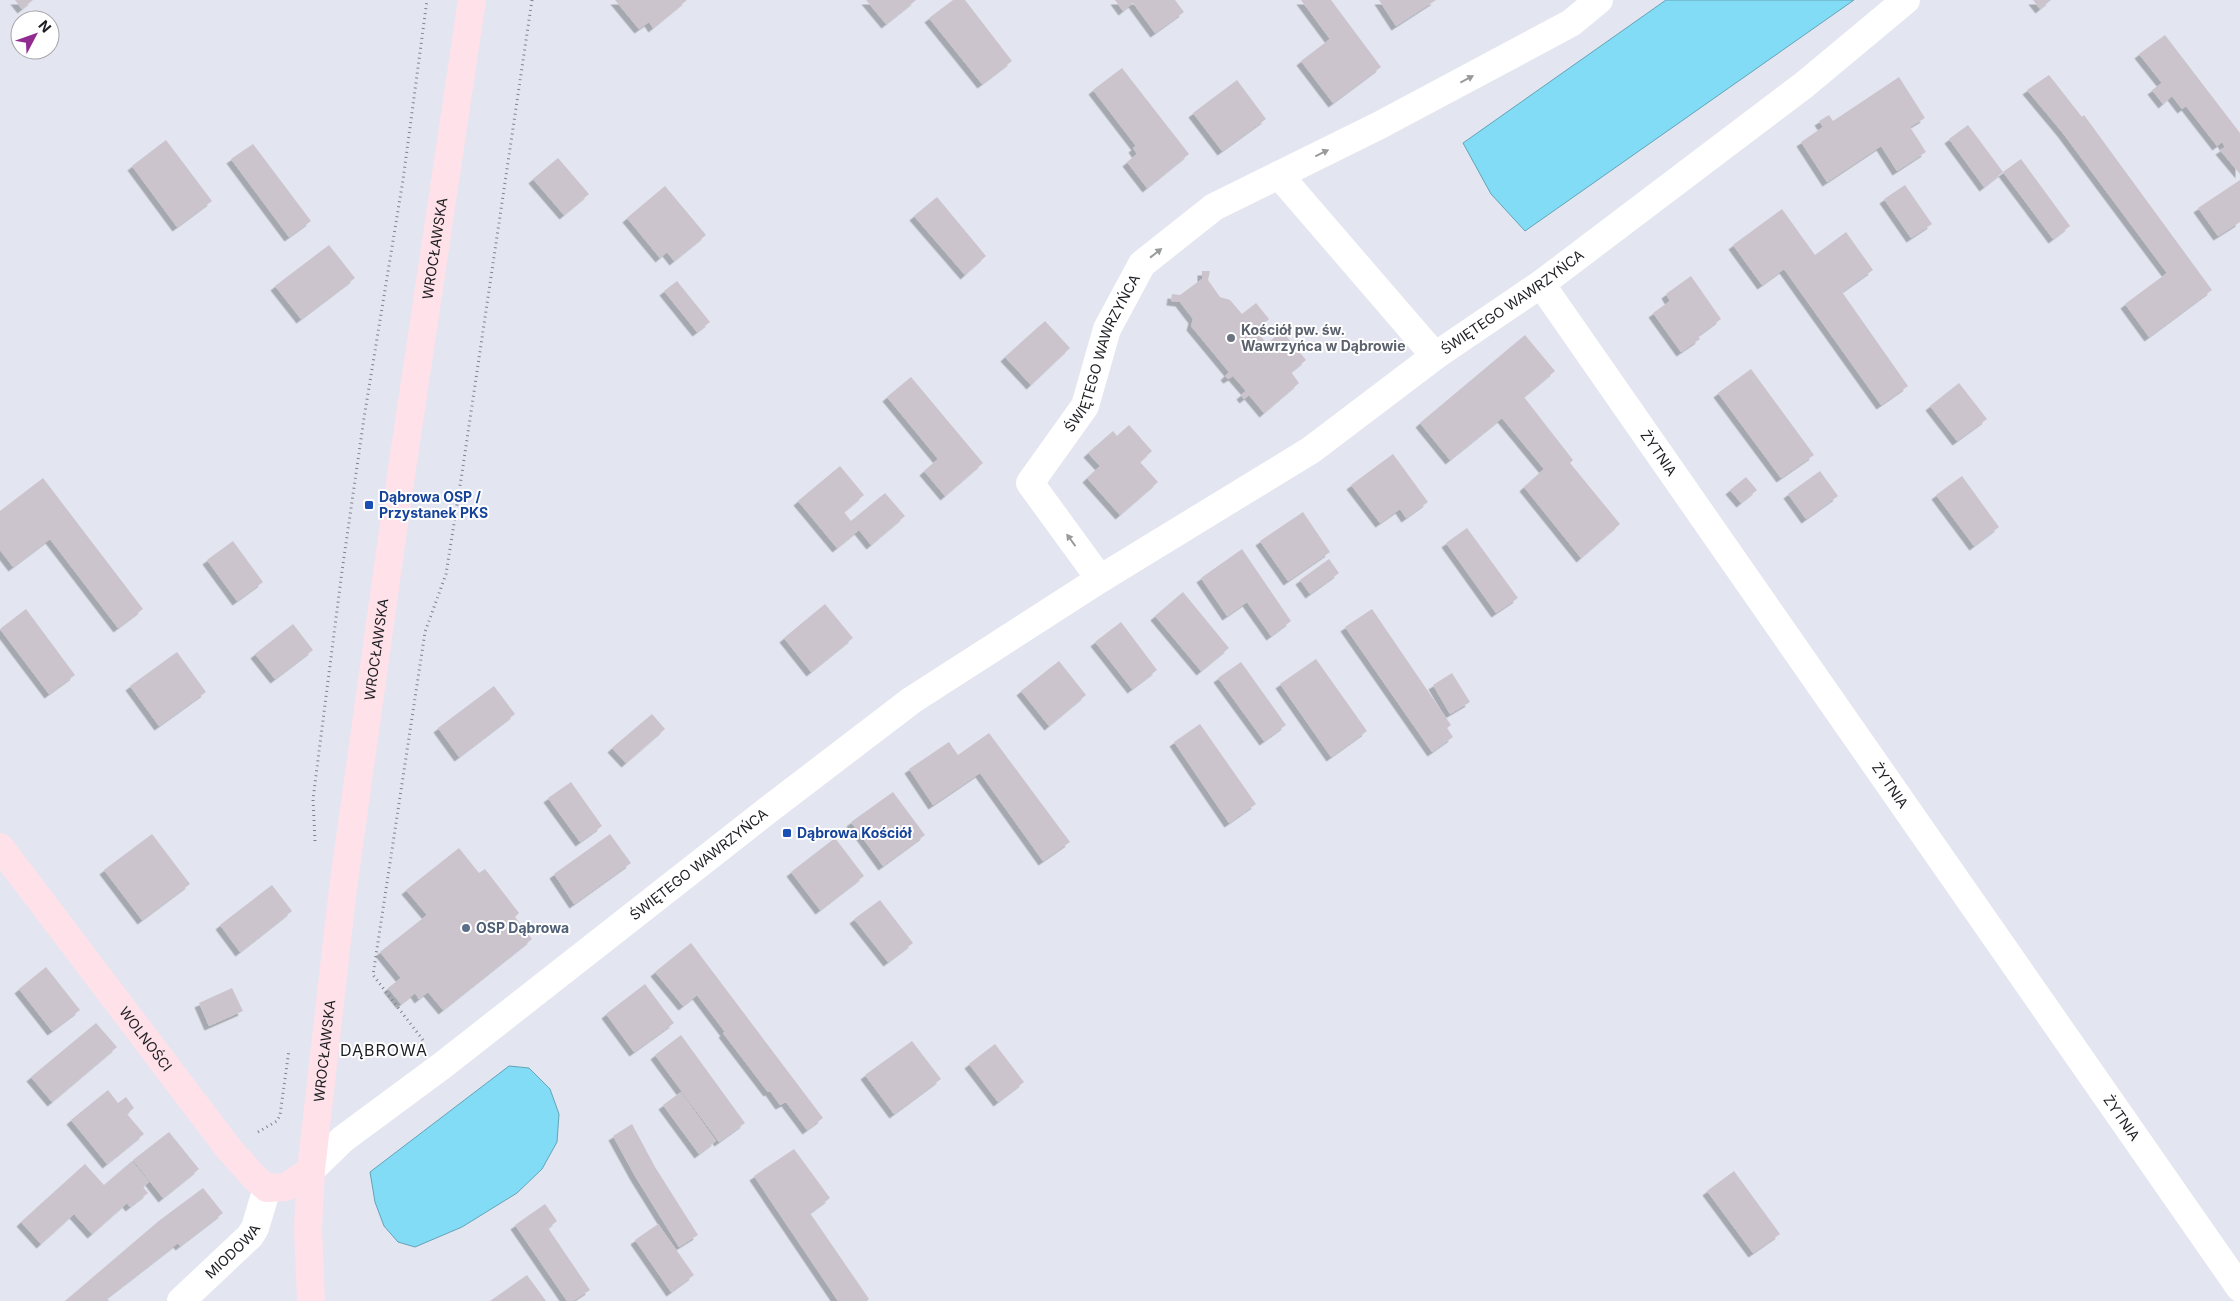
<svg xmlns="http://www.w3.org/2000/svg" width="2240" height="1301" font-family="Inter,sans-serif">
  <defs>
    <filter id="shadow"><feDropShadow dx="-4.5" dy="4.5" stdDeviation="0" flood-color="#0004"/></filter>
  </defs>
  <rect width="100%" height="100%" fill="#e3e5f0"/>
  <g fill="#82dcf6" stroke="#64a3b6">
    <path d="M1666,0h188l-329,231 -34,-37 -28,-51z"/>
    <path d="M509,1066l20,2 21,21 9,25 -2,28 -15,27 -25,24 -55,34 -47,20 -17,-5 -14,-16 -9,-24 -5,-30z"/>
  </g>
  <g fill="#ccc4cc" filter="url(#shadow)">
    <path d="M15,0h18l-11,9z"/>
    <path d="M615,0h72l-34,28 -4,-6 -10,7z"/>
    <path d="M866,0h50l-30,24z"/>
    <path d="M953,0h12l47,61 -30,23 -53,-66z"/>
    <path d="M1115,0h60l9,12 -29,21 -22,-30 -10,8z"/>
    <path d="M1301,0h30l50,67 -48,36 -32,-42 29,-22z"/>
    <path d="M1379,0h57l-40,26z"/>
    <path d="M2033,0h18l-11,9z"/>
    <path d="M2165,35l75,98v41l-20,-24 5,-3 -3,-5 -5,4 -31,-40 -4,3 -10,-13 -9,8 -11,-14 10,-7 -23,-29z"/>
    <path d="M1122,68l67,86 -42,34 -20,-26 10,-8 -4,-6 3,-2 -43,-56z"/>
    <path d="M2049,75l33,42 2,-2 128,175 -63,47 -24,-33 42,-31 -105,-141 -35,-42z"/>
    <path d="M1899,77l26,41 -15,9 16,25 -29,19 -16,-25 -54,36 -26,-40 22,-15 -4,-6 10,-6 4,6z"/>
    <path d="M1237,80l29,39 -44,32 -29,-38z"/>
    <path d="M1968,125l35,47 -19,15 -35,-48z"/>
    <path d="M166,140l46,61 -35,26 -45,-61z"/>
    <path d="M253,144l58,77 -22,16 -58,-78z"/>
    <path d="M558,158l31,36 -25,21 -31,-36z"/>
    <path d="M2021,159l49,67 -17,13 -50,-67z"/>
    <path d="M2240,180v42l-22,14 -20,-28z"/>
    <path d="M1905,185l27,39 -21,14 -27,-39z"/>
    <path d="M665,186l41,49 -32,26 -7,-9 -7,6 -33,-40z"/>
    <path d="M937,197l49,59 -21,19 -51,-59z"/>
    <path d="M1782,209l33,46 31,-23 27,38 -31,22 66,94 -27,19 -97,-136 -22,16 -29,-40z"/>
    <path d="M329,245l26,33 -54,41 -26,-33z"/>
    <path d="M1202,271h8l-2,9 12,17 10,3 12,14 14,-11 13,16 -13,11 11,14 15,-13 24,29 -15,12 8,11 -35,30 -15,-18 -5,4 -3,-4 5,-4 -13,-15 -5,3 -3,-3 4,-4 -38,-46 2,-7 -13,-17 -9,-1 1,-7 8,1 22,-16z"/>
    <path d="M1691,276l30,43 -23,17 2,3 -19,13 -28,-39 17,-12 -4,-7z"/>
    <path d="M677,281l33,41 -13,10 -33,-41z"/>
    <path d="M1045,321l25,27 -39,37 -26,-28z"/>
    <path d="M1525,335l30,36 -31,26 49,63 -3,3 50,61 -39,34 -57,-71 20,-18 -42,-51 -52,42 -30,-37z"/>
    <path d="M1751,369l63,86 -33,23 -63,-85z"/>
    <path d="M911,377l72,86 -38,33 -21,-25 14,-12 -51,-62z"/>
    <path d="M1959,383l28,36 -30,22 -27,-35z"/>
    <path d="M1129,425l23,26 -12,11 18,20 -38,33 -33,-37 13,-12 -12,-13 25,-22 4,5z"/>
    <path d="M1393,454l35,48 -22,16 -6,-9 -20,14 -29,-38z"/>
    <path d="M840,466l24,29 -20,17 7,9 34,-28 20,23 -34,29 -12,-15 -22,18 -39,-47z"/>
    <path d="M1820,471l18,25 -32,23 -18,-25z"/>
    <path d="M1962,476l37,51 -25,19 -38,-51z"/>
    <path d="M1746,477l11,13 -16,13 -11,-13z"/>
    <path d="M43,478l100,131 -25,19 -68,-89 -37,28 -13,-17v-39z"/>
    <path d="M1303,512l27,40 -42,29 -28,-40z"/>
    <path d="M1467,528l51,70 -22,15 -50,-70z"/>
    <path d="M233,541l30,41 -26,19 -30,-41z"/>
    <path d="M1242,549l49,72 -20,15 -24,-34 -20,14 -26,-38z"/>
    <path d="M1329,559l10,14 -29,21 -10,-14z"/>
    <path d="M1183,592l46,56 -28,23 -46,-55z"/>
    <path d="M825,604l28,34 -42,34 -27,-34z"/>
    <path d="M26,609l49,66 -26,19 -49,-65z"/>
    <path d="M1372,609l79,116 -4,3 6,9 -21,15 -87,-125z"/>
    <path d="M1121,622l36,48 -25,19 -37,-47z"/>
    <path d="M293,624l20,26 -38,29 -20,-25z"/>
    <path d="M177,652l29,40 -47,34 -29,-40z"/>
    <path d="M1316,659l51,72 -36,26 -51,-73z"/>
    <path d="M1059,661l27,34 -37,31 -28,-35z"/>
    <path d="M1241,662l45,63 -22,16 -46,-63z"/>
    <path d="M1452,673l18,29 -20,12 -17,-29z"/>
    <path d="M494,686l21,28 -56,43 -21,-29z"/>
    <path d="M652,714l13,15 -39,34 -14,-15z"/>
    <path d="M1200,724l56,80 -27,19 -55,-81z"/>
    <path d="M989,733l81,109 -27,19 -63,-88 -47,32 -24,-36 40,-27 9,13z"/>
    <path d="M571,782l31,44 -22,16 -32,-44z"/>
    <path d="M893,792l32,43 -42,31 -32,-44z"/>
    <path d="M152,834l38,50 -48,36 -38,-50z"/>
    <path d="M610,834l21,29 -57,41 -20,-30z"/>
    <path d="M835,838l29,38 -44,34 -29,-38z"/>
    <path d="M459,848l20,25 6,-4 34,44 -4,4 17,22 -89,71 -15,-18 -9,7 -4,-6 -14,11 -13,-16 13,-10 -21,-26 47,-37 -21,-25z"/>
    <path d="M272,885l20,26 -52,41 -20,-27z"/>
    <path d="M880,900l33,43 -25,19 -34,-43z"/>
    <path d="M691,943l132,175 -16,12 -21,-28 -6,3 -10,-14 -2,1 -45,-59 2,-1 -28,-37 -14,11 -28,-34z"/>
    <path d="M46,967l34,43 -28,21 -33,-42z"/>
    <path d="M645,984l29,39 -40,29 -28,-38z"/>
    <path d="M232,988l11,23 -34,15 -10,-23z"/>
    <path d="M96,1023l21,24 -65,55 -21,-25z"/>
    <path d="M681,1035l64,88 -26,19 -64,-87z"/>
    <path d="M912,1041l29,38 -47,35 -29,-39z"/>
    <path d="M995,1044l29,38 -26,20 -29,-38z"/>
    <path d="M108,1090l10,13 8,-6 8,11 -7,6 17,20 -37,30 -36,-44z"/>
    <path d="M681,1092l35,49 -17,13 -36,-49z"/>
    <path d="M632,1124l23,43 43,68 -19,12 -44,-71 -22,-40z"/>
    <path d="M169,1132l30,37 -36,29 -30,-38z"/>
    <path d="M794,1149l36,49 -20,15 59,86 -2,2h-29l-84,-125z"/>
    <path d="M132,1161l17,21 -6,5 5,6 -18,14 -3,-4 -35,31 -18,-20 -33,30 -20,-22 64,-58 19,21z"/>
    <path d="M1734,1171l46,63 -27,19 -46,-62z"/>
    <path d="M203,1188l20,25 -43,33 -2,-3 -71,55 2,3h-44l95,-81z"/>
    <path d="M545,1204l12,17 -9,7 42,62 -17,11h-6l-52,-76z"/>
    <path d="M658,1224l36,51 -23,17 -36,-52z"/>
    <path d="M527,1275l19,26h-56z"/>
  </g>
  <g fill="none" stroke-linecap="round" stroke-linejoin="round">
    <g stroke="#81838a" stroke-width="3" stroke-dasharray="1 4" stroke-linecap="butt">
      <path d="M315,841l-2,-42 29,-228 22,-153 39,-238 24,-180"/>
      <path d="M423,1040l-50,-65 52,-343 21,-58 16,-101 70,-473"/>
      <path d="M258,1132l19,-11 3,-6 9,-65"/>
    </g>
    <g stroke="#fff" stroke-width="28">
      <path d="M1279,175l156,181"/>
      <path id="s1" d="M1541,284l699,1004"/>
      <path id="s2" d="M1100,579l-70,-96 55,-77 22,-77 35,-65 72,-57 166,-82 191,-102 28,-23"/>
      <path id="s3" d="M311,1170l32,-31 100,-74 325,-255 144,-110 188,-121 211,-129 124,-94 106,-72 263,-199 102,-85"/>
      <path id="s4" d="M181,1301l69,-65 5,-8 12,-40"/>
    </g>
    <g stroke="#fee1e9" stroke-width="28">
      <path id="s5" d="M0,847l229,302 25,28 13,11 19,-1 25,-17"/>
      <path id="s6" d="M311,1301l-3,-73 3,-58 32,-282 53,-379 76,-509"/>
    </g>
  </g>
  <defs><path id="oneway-solid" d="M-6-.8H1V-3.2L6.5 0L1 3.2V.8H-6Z" transform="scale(1.25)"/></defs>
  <g fill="#999a9c">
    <use href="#oneway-solid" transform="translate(1467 79) rotate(-28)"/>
    <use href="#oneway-solid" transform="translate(1322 153) rotate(-26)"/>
    <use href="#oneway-solid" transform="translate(1156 253) rotate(-38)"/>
    <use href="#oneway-solid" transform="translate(1071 540) rotate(-126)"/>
  </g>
  <circle fill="#6b7280" stroke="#fff" stroke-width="2" cx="1231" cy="338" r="5"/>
  <g fill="#1a4fb4" stroke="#fff" stroke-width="2">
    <rect x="364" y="500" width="10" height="10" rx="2.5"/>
    <rect x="782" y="828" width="10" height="10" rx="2.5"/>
  </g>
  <circle fill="#5c6f8a" stroke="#fff" stroke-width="2" cx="466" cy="928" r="5"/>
  <g text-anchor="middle" stroke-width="4" stroke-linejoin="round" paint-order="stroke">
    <g font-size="14" fill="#1d1e22" stroke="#fff">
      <text dy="5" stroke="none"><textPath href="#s6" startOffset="1061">WROCŁAWSKA</textPath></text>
      <text dy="5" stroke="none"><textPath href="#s3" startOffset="1484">ŚWIĘTEGO WAWRZYŃCA</textPath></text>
      <text dy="5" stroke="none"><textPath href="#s2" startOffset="269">ŚWIĘTEGO WAWRZYŃCA</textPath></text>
      <text dy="5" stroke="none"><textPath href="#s1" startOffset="206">ŻYTNIA</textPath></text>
      <text dy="5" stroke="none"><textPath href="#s6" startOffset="656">WROCŁAWSKA</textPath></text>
      <text dy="5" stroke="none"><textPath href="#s1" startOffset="611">ŻYTNIA</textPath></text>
      <text dy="5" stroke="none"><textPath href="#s3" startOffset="494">ŚWIĘTEGO WAWRZYŃCA</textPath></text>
      <text dy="5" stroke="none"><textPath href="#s5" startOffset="241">WOLNOŚCI</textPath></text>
      <text dy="5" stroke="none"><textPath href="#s6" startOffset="251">WROCŁAWSKA</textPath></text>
      <text dy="5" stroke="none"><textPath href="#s1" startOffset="1016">ŻYTNIA</textPath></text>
      <text dy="5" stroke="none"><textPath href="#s4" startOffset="72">MIODOWA</textPath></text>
    </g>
    <g font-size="14" font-weight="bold" fill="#5b616d" stroke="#fff" text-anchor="start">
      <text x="1241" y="335">Kościół pw. św.<tspan x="1241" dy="16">Wawrzyńca w Dąbrowie</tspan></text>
    </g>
    <g font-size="14" font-weight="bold" fill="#164399" stroke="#fff" text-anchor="start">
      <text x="379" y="502">Dąbrowa OSP /<tspan x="379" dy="16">Przystanek PKS</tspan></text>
      <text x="797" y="838">Dąbrowa Kościół</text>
    </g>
    <g font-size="14" font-weight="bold" fill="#4e5e75" stroke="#fff" text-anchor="start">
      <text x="476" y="933">OSP Dąbrowa</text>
    </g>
    <g font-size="16" letter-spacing="1" fill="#1d1e22" stroke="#fff">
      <text x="384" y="1056">DĄBROWA</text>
    </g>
  </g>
  <g transform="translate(35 35) rotate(49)"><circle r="24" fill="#ffffff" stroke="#a5a5a7"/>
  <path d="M0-4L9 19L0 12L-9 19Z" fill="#912b90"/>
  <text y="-8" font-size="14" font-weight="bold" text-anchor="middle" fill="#1d1e22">N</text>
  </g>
</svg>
